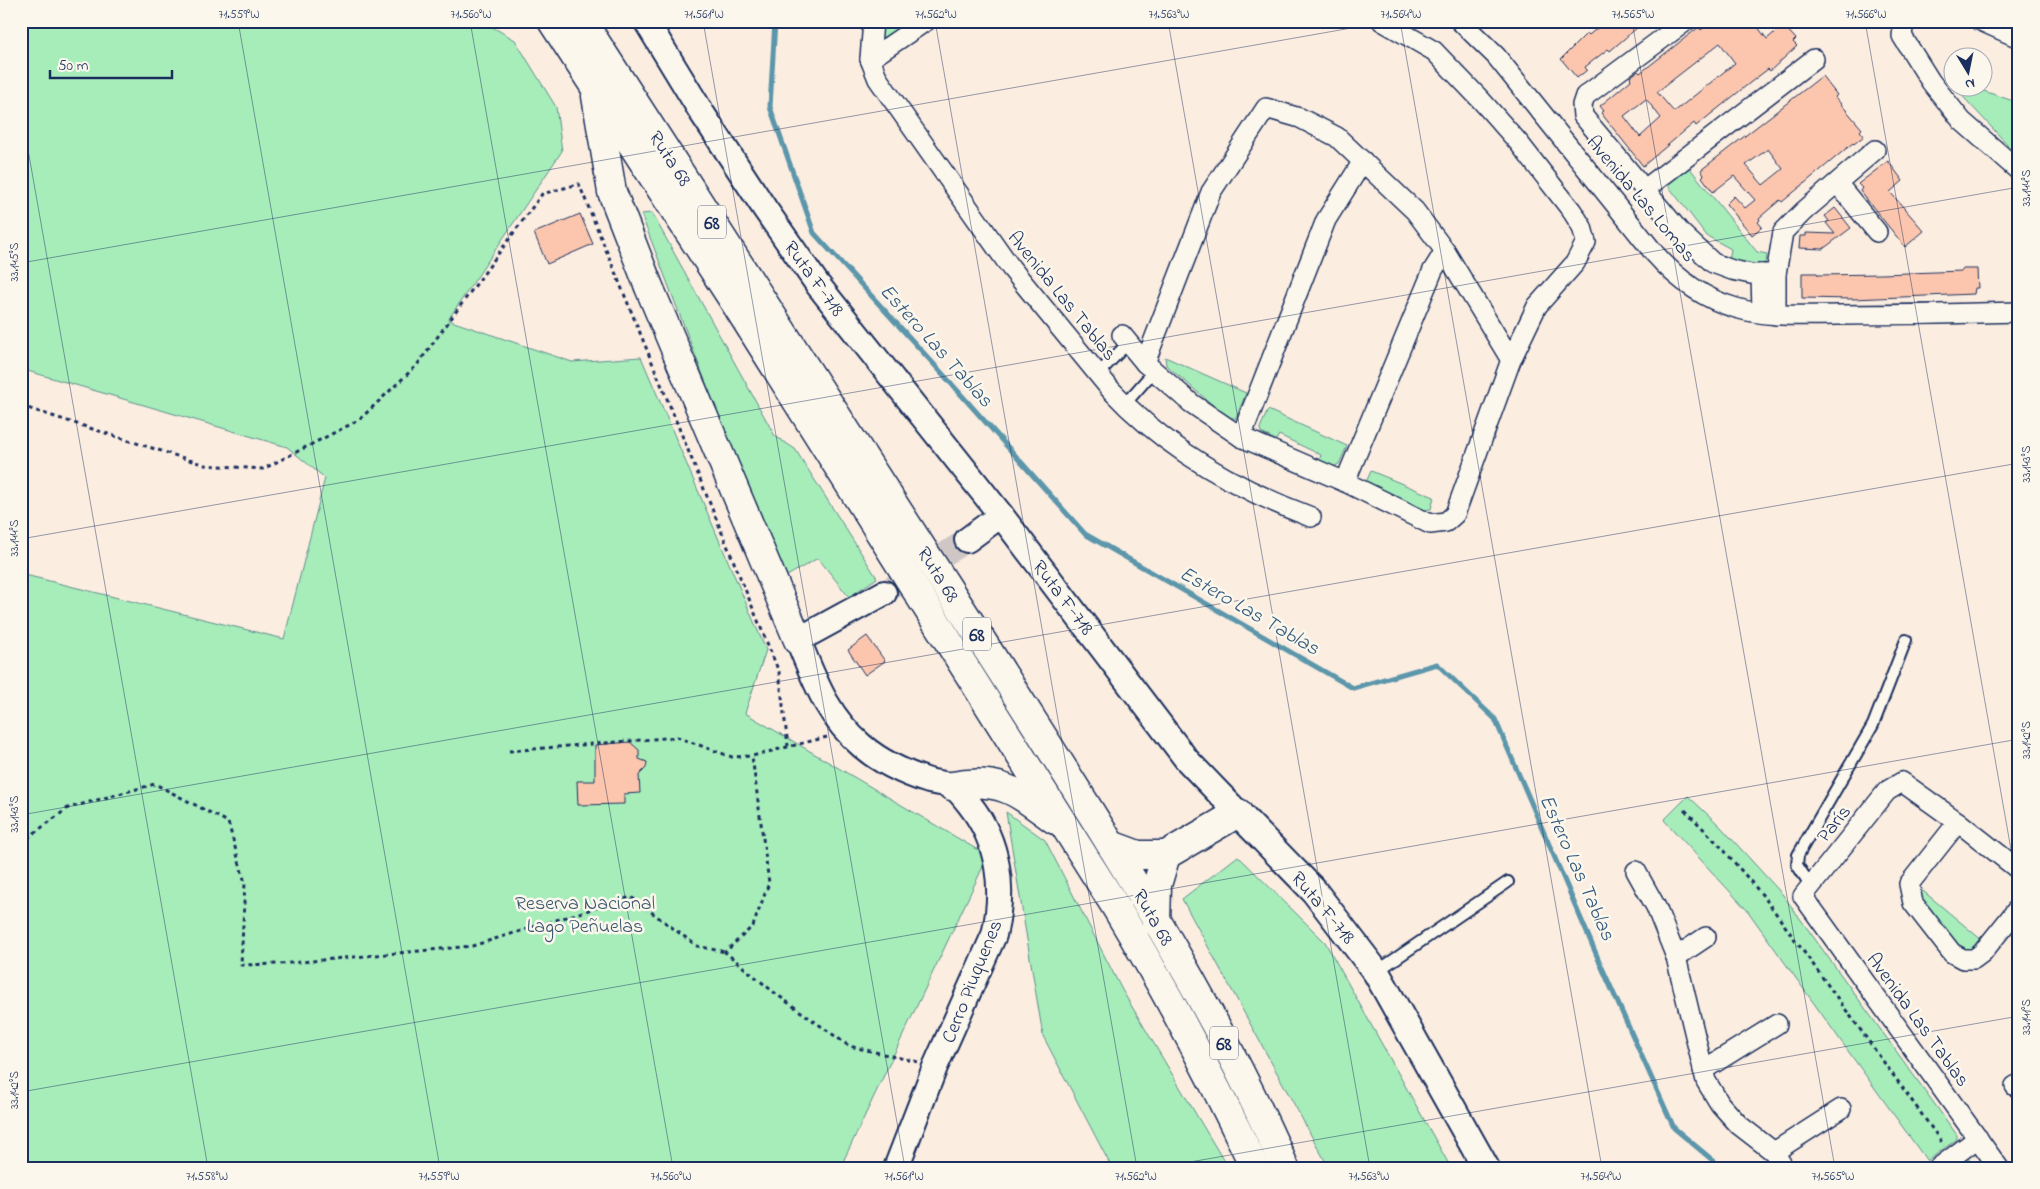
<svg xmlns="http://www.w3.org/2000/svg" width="2040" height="1189" font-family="'Indie Flower',sans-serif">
  <rect width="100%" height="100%" fill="#fbede0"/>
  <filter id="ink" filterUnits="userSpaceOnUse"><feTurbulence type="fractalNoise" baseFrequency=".02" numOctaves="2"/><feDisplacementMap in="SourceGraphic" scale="10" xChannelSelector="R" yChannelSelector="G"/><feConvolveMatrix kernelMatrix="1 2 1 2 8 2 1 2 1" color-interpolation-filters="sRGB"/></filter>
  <g filter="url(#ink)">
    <g fill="#a6edba" stroke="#608e8c">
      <path d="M21,21h461l33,19 41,67 6,44 -114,169 124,42 69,-5 125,293 -21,63 243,143 -148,312h-819v-594l263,65 41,-161 -38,-31 -266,-78z"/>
      <path d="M881,21h33l-34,20z"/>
      <path d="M1955,88h20l44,15v54z"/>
      <path d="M1688,166l69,86 10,2 -1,8 -8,4 -29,-5 2,-12 -24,-13 -41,-53z"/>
      <path d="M652,213l123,223 20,13 82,129 -28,19 -31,-39 -31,18 -41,-89 -105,-273z"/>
      <path d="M1165,357l81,36 -10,25h-8l-62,-53z"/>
      <path d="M1268,410l79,36 -8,18 -6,3 -14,-6 2,-6 -42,-20 -3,5 -15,-7 -1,-5z"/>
      <path d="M1371,471l63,26 -3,12 -7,1 -56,-26 -1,-4z"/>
      <path d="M1688,796l31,29 64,70 174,240v4l-30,22 -180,-251 -83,-90z"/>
      <path d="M1006,812l39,28 77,150 106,178h-116l-69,-132z"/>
      <path d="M1238,856l87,86 126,226h-122l-147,-269z"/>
      <path d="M1923,891l60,50 -11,11 -12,-1 -42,-55z"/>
      <path d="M1966,1155l9,13h-28z"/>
    </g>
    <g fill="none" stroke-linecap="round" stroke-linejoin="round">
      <path stroke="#5c96ab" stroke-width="5" d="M775,21l-5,86 44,126 127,139 144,162 268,154 84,-24 58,55 105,244 74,165 48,40"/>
    </g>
    <g fill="#fcc6ae" stroke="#1b2f5e" fill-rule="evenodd">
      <path d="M1606,21h39l-35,30 -2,-2 -23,18 2,3 -10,8 -16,-19 26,-26 2,2z"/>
      <path d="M1712,21h41l14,18 16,-14 13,14 -3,3 4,4 -27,25 -2,-2 -17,13 -55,44 -2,-3 -51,43 -42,-53 3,-2 -4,-5 31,-26 -1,-3 8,-6 2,2 4,-3 55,-43 2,3zM1720,43l15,20 -61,49 -17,-20zM1646,99l15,19 -21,19 -16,-21z"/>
      <path d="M1822,76l15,19 -2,2 27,32 -2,2 4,5 -10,8 -1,-1 -71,59 -2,-2 -21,18 1,2 -2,2 4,5 -10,8 -26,-31 8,-8 11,12 10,-8 -21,-24 -21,16 -11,-15 2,-2 -3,-5zM1768,149l15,20 -20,16 -17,-20z"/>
      <path d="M1888,161l15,20 -13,11 34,39 -19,16 -45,-56 2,-3 -4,-4z"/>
      <path d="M1835,208l16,20 -28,21 -24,-1 1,-12h6v-3l29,1 -9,-11 3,-2 -4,-5z"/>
      <path d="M580,214l13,30 -46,20 -13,-31z"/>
      <path d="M1962,269h15l1,19h-3l-1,6 -121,5 -51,-1v-25h15l1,2 64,-1 80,-3z"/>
      <path d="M867,636l18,25 -20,14 -17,-25z"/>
      <path d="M630,742l9,8v9l8,3 -1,6 -7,7 1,18 -16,1v10l-46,1 -1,-24h18v-36z"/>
    </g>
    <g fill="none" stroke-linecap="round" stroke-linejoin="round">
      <path stroke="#cec7c6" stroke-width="24" stroke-dasharray="24 12" stroke-linecap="butt" d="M884,593l83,-53"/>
      <g stroke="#1b2f5e" stroke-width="14">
        <g id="service">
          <path d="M1098,374l30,-31"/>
          <path d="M1125,404l29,-33"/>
          <path d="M1811,886l-14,-21 1,-10 75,-130 33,-85"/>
          <path d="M1376,972l132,-90"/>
        </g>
      </g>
      <g stroke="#1b2f5e" stroke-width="22">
        <g id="minor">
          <path d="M873,21l-3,38 8,20 133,189 100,122c55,59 126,99 200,127"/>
          <path d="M1460,21l36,35 159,198c22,25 49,45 81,54 33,10 69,7 103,7 60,0 120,-1 180,-3"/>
          <path d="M1686,21l-101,75 -3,9 1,11 98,117 32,30 19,7 19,4h25"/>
          <path d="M1904,21l-2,15 29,46 31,39 57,50"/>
          <path d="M1981,21l38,17"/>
          <path d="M870,59l56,-38"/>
          <path d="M1837,183l40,49"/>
          <path d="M1645,189l169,-130"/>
          <path d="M1761,274l1,39"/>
          <path d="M1776,315v-41l7,-42 21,-21 71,-61"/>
          <path d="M1122,335l23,28 46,40 50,34 104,45 85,42 16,-2 9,-8 56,-154 26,-54 38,-43 11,-21 -4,-15 -10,-16 -53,-68 -39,-44 -46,-48 -52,-30"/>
          <path d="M1145,363l66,-171 55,-84 34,10 37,19 78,74 30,40 66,109"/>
          <path d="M1241,437l85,-217 37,-59"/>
          <path d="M1345,482l88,-212 12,-19"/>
          <path d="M1958,822l-49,62 4,19 39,50 11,6h11l8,-6 37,-46"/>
          <path d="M1636,871l20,36 20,50 30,124 14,23 19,21 35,27 10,16"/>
          <path d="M1676,957l30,-20"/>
          <path d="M1703,1070l74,-46"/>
          <path d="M2015,1086l4,-2"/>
          <path d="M1774,1152l67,-43"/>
          <path d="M1938,1168l40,-30"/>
          <path d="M1999,1168l-196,-272 84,-105 15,-9 56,40 61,48"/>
        </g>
      </g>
      <g stroke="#1b2f5e" stroke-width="28">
        <g id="tertiary">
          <path d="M646,21l56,92 63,96 53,76 183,230 186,245 51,53"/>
          <path d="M967,540l34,-25"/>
          <path d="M884,593l-86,47c17,41 29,76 64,106 20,17 42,27 67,35 7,2 16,2 22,5 7,3 14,13 19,19 29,37 35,84 24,130l-59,132 -39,101"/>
        </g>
      </g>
      <g stroke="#1b2f5e" stroke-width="30">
        <path id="secondary" d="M1238,813l76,78 62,81 110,196"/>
      </g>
      <g stroke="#1b2f5e" stroke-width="31">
        <g id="motorway">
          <path d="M552,21l185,285 377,598c52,86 98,173 141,264"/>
          <path d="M582,21c136,210 272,420 407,631 106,167 217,334 296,516"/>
          <path d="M596,96l16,96 37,95 149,353"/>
          <path d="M952,786c50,-9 66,7 103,34"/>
          <path d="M1111,845l27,10h28l72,-42"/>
          <path d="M1156,922l1,-37 9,-30"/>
        </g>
      </g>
      <g stroke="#1b2f5e" stroke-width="3" stroke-dasharray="4 4" stroke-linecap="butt">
        <path d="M21,406l184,59 58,4 96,-49 58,-55 125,-171 37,-10 200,488 9,74"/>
        <path d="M827,737l-75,19 17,127 -16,43 -28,26 51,42 73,52 69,16"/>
        <path d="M509,751l168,-14 55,20 20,-1"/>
        <path d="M1685,810l37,38 42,49 180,248"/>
        <path d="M21,843l47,-35 87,-24 73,38 17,61 -4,82 39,-1 192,-18 159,-49 66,49 28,6"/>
      </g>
      <use href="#service" stroke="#fbf7ec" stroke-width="10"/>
      <use href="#minor" stroke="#fbf7ec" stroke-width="19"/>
      <use href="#tertiary" stroke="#fbf7ec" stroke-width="24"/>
      <use href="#secondary" stroke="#fbf7ec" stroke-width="26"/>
      <use href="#motorway" stroke="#fbf7ec" stroke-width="28"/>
    </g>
  </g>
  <path fill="none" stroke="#1b2f5e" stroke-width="1" stroke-opacity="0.45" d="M238,21l202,1147M470,21l203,1147M703,21l202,1147M935,21l202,1147M1168,21l202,1147M1400,21l202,1147M1632,21l203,1147M1865,21l154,874M21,110l187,1058M21,263l1370,-242M21,539l1998,-352M21,815l1998,-352M21,1092l1998,-353M1156,1168l863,-152"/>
  <g text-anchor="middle" stroke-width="5" stroke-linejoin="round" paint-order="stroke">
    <g fill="#fbf7ec" stroke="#5e6b89" stroke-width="1">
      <rect x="698" y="205.5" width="28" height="33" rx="4"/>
      <rect x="963" y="617.5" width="28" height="33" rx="4"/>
      <rect x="1210" y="1026.5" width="28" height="33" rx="4"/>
    </g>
    <g font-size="19" font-weight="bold" fill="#1b2f5e">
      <text x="712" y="229">68</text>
      <text x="977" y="641">68</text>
      <text x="1224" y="1050">68</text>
    </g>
    <g font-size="20" fill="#1b2f5e" stroke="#fbf7ec">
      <text transform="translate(671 158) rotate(57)" y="7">Ruta 68</text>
      <text transform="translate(1642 198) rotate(50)" y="7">Avenida Las Lomas</text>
      <text transform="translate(815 278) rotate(54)" y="7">Ruta F-718</text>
      <text transform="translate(1063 295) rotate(51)" y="7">Avenida Las Tablas</text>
      <text transform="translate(939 574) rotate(58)" y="7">Ruta 68</text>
      <text transform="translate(1064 597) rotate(53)" y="7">Ruta F-718</text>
      <text transform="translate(1833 823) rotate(-51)" y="7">París</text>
      <text transform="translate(1324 907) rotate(50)" y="7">Ruta F-718</text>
      <text transform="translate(1154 917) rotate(60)" y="7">Ruta 68</text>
      <text transform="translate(971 981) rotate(-68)" y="7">Cerro Piuquenes</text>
      <text transform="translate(1919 1019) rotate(54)" y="7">Avenida Las Tablas</text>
    </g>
    <g font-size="20" fill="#375570" stroke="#fbf7ec">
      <text x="585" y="909">Reserva Nacional<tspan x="585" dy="23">Lago Peñuelas</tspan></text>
    </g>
    <g font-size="21" font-style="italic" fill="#365a7e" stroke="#fbf7ec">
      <text transform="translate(937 345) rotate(48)" y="7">Estero Las Tablas</text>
      <text transform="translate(1250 610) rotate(30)" y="7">Estero Las Tablas</text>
      <text transform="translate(1578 867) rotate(66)" y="7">Estero Las Tablas</text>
    </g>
  </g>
  <rect width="2040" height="1189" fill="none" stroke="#fbf7ec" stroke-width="55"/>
  <g transform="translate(1968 72) rotate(170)"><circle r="24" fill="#fbf7ec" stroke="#a1a7b3"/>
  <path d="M0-4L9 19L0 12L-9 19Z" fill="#1b2f5e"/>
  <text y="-8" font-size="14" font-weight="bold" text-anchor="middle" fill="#1b2f5e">N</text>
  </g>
  <path d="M50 70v8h122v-8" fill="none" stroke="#1b2f5e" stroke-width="2.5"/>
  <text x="58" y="70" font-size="15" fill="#1b2f5e" stroke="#fbf7ec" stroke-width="4" paint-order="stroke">50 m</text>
  <rect x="28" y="28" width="1984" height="1134" fill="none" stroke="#1b2f5e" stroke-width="2"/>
  <g font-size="12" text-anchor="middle" fill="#1b2f5e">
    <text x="239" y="18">71.559°W</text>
    <text x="471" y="18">71.560°W</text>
    <text x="704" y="18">71.561°W</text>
    <text x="936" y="18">71.562°W</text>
    <text x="1169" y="18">71.563°W</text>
    <text x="1401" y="18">71.564°W</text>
    <text x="1633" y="18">71.565°W</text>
    <text x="1866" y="18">71.566°W</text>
    <text transform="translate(2026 188) rotate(-90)" y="4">33.144°S</text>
    <text transform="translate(14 262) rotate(-90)" y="4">33.145°S</text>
    <text transform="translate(2026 464) rotate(-90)" y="4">33.143°S</text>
    <text transform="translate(14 538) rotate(-90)" y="4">33.144°S</text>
    <text transform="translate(2026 740) rotate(-90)" y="4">33.142°S</text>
    <text transform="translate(14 814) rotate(-90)" y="4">33.143°S</text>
    <text transform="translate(2026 1017) rotate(-90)" y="4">33.141°S</text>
    <text transform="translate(14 1090) rotate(-90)" y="4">33.142°S</text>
    <text x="207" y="1180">71.558°W</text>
    <text x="439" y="1180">71.559°W</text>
    <text x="671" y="1180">71.560°W</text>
    <text x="904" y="1180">71.561°W</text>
    <text x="1136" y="1180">71.562°W</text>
    <text x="1369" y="1180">71.563°W</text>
    <text x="1601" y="1180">71.564°W</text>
    <text x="1833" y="1180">71.565°W</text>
  </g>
</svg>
